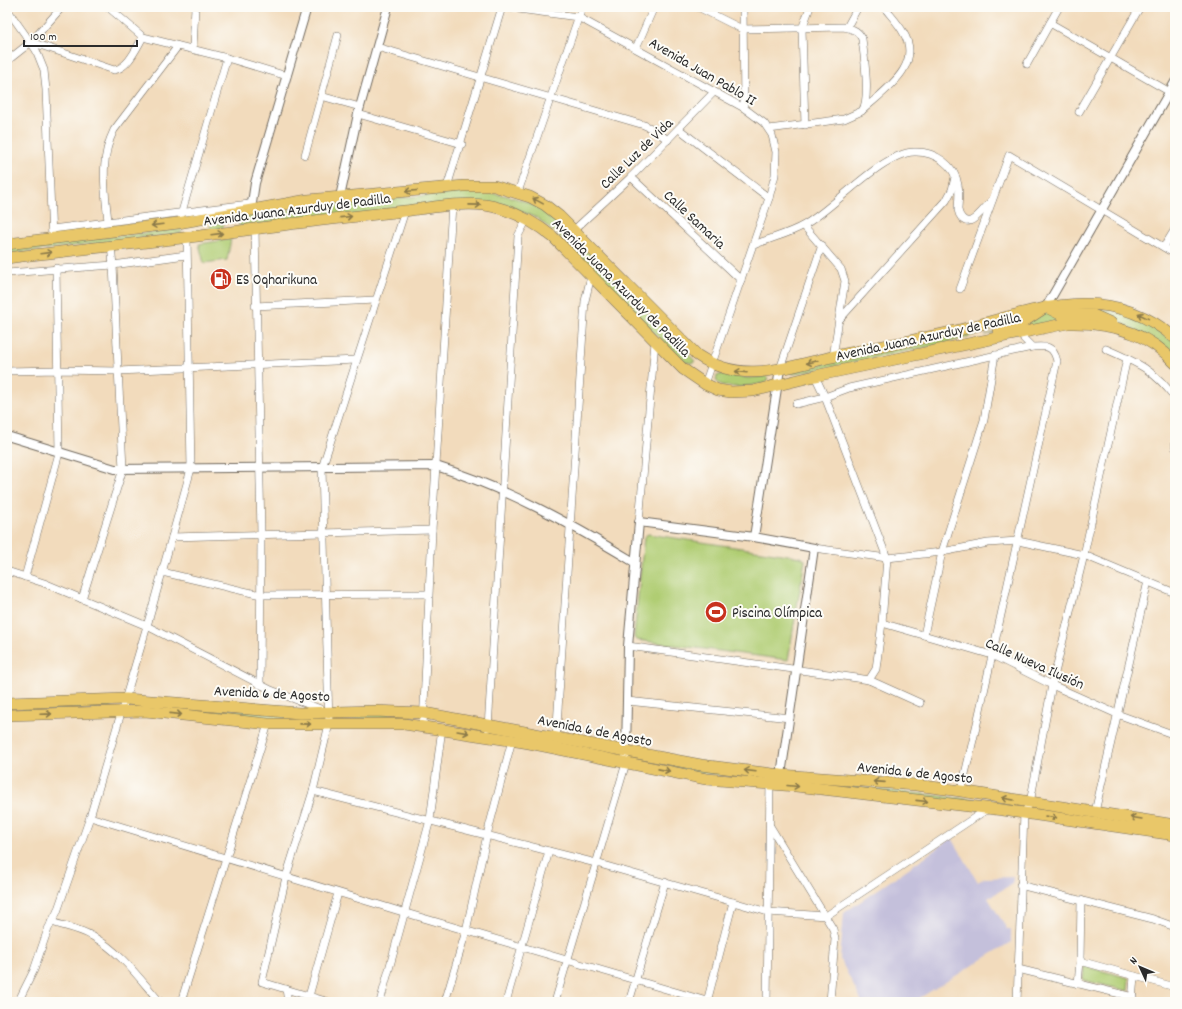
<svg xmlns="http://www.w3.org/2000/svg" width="1182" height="1009" font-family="Dekko,sans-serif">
  <rect width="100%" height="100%" fill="#fdfcf7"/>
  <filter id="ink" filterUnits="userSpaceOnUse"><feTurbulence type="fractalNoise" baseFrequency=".025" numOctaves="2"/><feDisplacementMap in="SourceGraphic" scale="8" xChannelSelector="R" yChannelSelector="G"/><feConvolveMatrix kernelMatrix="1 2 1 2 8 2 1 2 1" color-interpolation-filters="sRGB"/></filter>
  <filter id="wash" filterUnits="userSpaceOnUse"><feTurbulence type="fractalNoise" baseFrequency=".012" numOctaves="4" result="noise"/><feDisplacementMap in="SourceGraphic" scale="16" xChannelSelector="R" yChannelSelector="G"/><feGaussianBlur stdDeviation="0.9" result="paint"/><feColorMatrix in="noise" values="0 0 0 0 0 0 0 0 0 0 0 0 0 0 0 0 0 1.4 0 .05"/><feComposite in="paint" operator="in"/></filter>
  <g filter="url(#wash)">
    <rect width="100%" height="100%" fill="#f2dbbc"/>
    <path fill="#c4c0db" d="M952,838l26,44 6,-4 29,-1 -1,7 -24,14 19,31h4v13l-98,60h-51l-22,-43 4,-46z"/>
    <g fill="#b0cd73" stroke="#6e7c4f">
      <path d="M463,192c38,0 63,5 94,28l138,141 -4,2 -8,-1 -123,-125 -23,-19 -34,-14 -264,22 -1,-8 85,-13z"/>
      <path d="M214,223h8l2,3 -2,2 -10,1 -3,-2z"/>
      <path d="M181,229l1,4 -175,21v-6z"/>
      <path d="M231,239l-4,21 -23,3 -5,-19z"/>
      <path d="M1082,308c33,0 69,12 93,36v13l-62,-40z"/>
      <path d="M1043,313l38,3 -96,19 31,-9z"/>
      <path d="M1007,322l-3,4 -57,17 -153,31 -2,-1v-2z"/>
      <path d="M722,374l26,4 18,-2 3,3 -4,4c-11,2 -43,9 -49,-3l1,-4z"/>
      <path d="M648,534l153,23 4,3 -17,100 -152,-20 -2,-3 10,-100z"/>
      <path d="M111,703v5l-88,3v-5z"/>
      <path d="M138,703l180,12 -1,6 -47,-2 -132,-12z"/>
      <rect x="341" y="714" width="69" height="5"/>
      <path d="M635,755l128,21v4l-69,-8 -60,-13z"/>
      <path d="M787,779l227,25 -1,4 -227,-25z"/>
      <path d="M1084,966l45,12 -1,13 -45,-11z"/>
    </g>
  </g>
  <g filter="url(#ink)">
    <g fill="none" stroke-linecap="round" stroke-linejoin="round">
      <g stroke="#71695e" stroke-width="8">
        <g id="minor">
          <path d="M108,7l35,30 84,21 60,18"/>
          <path d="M503,7l75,10 166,91 20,15 8,12 4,17 -1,23 -6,23 -64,186"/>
          <path d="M698,7l44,22 101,-2c9,1 16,4 19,12 2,16 9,60 0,72l-18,8 -75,10"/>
          <path d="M743,7l1,101"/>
          <path d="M7,9l29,41 8,20 2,20 6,149"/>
          <path d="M1050,23l125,72"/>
          <path d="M847,27l11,-20"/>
          <path d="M31,42l83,28c14,-2 22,-21 29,-33"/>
          <path d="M377,47l267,78 9,4 15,11"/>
          <path d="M636,48l18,-41"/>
          <path d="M193,49l2,-42"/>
          <path d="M7,61l24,-19 31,-35"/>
          <path d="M1027,64l32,-57"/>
          <path d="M321,96l39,11"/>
          <path d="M864,109c21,-19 60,-44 39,-77 -5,-9 -13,-17 -19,-25"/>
          <path d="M1079,112l61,-105"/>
          <path d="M358,114l104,30"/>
          <path d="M805,125l-3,-96 8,-22"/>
          <path d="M679,129l90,69"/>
          <path d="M305,155l33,-120"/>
          <path d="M631,177l110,103"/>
          <path d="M447,187l55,-180"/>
          <path d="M518,192l64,-185"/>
          <path d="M181,215l46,-157"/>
          <path d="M108,221c-3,-31 -9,-61 6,-91l64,-84"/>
          <path d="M804,226l37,43 4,12 -12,76"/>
          <path d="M52,229l197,-25"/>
          <path d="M255,229l6,306 -1,150"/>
          <path d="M574,230l57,-53 83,-85"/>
          <path d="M754,245c16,-7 35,-11 50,-20 31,-17 77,-72 110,-73 21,-1 41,13 44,33 2,9 0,17 0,25 1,5 5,13 12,11 7,-2 16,-15 22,-21"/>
          <path d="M1164,247l11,-18"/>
          <path d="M7,273l106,-8 73,-10"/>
          <path d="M960,289l49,-134 166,99"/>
          <path d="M255,306l120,-6"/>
          <path d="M839,320l107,-119 6,-11 3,-13"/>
          <path d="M1106,349c30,13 49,21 69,49"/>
          <path d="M780,369l42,-124"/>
          <path d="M7,371l51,-1 60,1 238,-11"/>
          <path d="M815,376l10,21 62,161 -5,65 -6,46 -7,11"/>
          <path d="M796,404l29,-7 24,-9 183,-41"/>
          <path d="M1175,447v-3"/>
          <path d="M639,522l16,-180"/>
          <path d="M172,537l260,-7"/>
          <path d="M814,548l73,10 55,-6 46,-9 30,-2 66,14 91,38"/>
          <path d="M7,571l37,12 103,43 124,64 52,20"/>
          <path d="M162,572l99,23 167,-1"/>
          <path d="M25,577l34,-124 -3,-185"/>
          <path d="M82,599l41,-130 -10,-204 -2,-19"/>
          <path d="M882,623l110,32 60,30 65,29 58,21"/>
          <path d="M924,635l18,-83 42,-132 11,-65"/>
          <path d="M628,646l229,32 12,2 51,23"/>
          <path d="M627,701l163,17"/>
          <path d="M423,726l9,-196 20,-325"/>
          <path d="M488,728l30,-492 9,-17"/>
          <path d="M556,740l29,-439 6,-25"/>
          <path d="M313,791l283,72 172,49 58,4 163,-108"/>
          <path d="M961,791l17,-72 79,-358c-4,-16 -10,-15 -25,-14l-8,-8 -2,-7"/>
          <path d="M1095,812l53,-231"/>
          <path d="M90,817l316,96 304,89"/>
          <path d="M770,826l63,103 2,10 -5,63"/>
          <path d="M1020,885l133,34 22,8"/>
          <path d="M1081,900l-1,61 95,26"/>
          <path d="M51,922c13,4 30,7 41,14 28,15 48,43 68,66"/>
          <path d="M1018,969l115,28"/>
          <path d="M1078,984l2,-23"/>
          <path d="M286,989l2,13"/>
          <path d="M309,996l29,-103"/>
          <path d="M18,1002l16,-32 14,-41 9,-17 33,-95 57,-191 44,-157 -4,-232"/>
          <path d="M181,1002l87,-278"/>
          <path d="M329,1002l-67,-20 24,-105 27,-86 16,-67 -7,-256 83,-257"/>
          <path d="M380,1002l50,-182 12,-92"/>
          <path d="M445,1002l21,-71 21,-96 25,-95"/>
          <path d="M506,1002l43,-151"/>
          <path d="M555,1002l71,-239"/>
          <path d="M629,1002l36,-120"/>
          <path d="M707,1002l26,-100"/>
          <path d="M767,1002l3,-222"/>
          <path d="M1017,1002l7,-189 6,-10 22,-118 32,-130 43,-197"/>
          <path d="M1132,1002l2,-26"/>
        </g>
      </g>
      <g stroke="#71695e" stroke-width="10">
        <g id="tertiary">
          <path d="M340,197l18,-83 30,-107"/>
          <path d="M239,210l13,-7 3,-20 52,-176"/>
          <path d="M1046,307l129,-225"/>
          <path d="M7,436l108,33 321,-3c71,22 135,58 198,96"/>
          <path d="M754,537l26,-168"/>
          <path d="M626,755l2,-109 11,-124 115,15 60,11 -33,227"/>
        </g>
      </g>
      <g stroke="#71695e" stroke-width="12">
        <g id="trunk">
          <path d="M7,244l171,-21 130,-23 156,-14h30l36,11 15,8 14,11 138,139c43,29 84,14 130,3 43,-10 85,-17 128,-27 77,-19 150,-53 220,7"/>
          <path d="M7,258c89,-11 179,-19 268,-32 43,-6 86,-10 129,-15 27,-3 54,-9 81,-6 26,4 48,16 68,32l130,132 22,15 13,6 13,2 22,-1 62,-15 253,-53c40,-1 80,9 107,40"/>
          <path d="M998,330l25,-8 23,-15 14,7 33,1 18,8"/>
          <path d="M7,703l119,-4 174,14 74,-2 50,2 277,52 80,10 135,10 45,6 214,34"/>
          <path d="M7,715l138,-4 123,13h136l125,19 177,36 90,7 207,24 172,25"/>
        </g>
      </g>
      <use href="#minor" stroke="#fff" stroke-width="7"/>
      <use href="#tertiary" stroke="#fff" stroke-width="8"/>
      <use href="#trunk" stroke="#e9c769" stroke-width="11"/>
    </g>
    <defs><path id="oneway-shaft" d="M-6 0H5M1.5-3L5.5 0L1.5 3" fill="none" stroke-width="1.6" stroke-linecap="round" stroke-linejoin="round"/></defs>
    <g stroke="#8a794a">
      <use href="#oneway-shaft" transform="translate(411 191) rotate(175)"/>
      <use href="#oneway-shaft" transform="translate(538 201) rotate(-151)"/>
      <use href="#oneway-shaft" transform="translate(475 205) rotate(1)"/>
      <use href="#oneway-shaft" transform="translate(346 217) rotate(-6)"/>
      <use href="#oneway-shaft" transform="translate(157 225) rotate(173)"/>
      <use href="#oneway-shaft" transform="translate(217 234) rotate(-7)"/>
      <use href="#oneway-shaft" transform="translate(46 253) rotate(-7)"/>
      <use href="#oneway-shaft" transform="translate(1143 316) rotate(-154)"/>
      <use href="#oneway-shaft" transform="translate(812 362) rotate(167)"/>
      <use href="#oneway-shaft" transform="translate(741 372) rotate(-174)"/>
      <use href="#oneway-shaft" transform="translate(46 714) rotate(-2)"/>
      <use href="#oneway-shaft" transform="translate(176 714) rotate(6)"/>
      <use href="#oneway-shaft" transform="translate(305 724) rotate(1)"/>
      <use href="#oneway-shaft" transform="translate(463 732) rotate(10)"/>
      <use href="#oneway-shaft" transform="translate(664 770) rotate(11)"/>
      <use href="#oneway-shaft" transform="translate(750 771) rotate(-173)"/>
      <use href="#oneway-shaft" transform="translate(879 782) rotate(-176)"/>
      <use href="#oneway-shaft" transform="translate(793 786) rotate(5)"/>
      <use href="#oneway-shaft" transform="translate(1008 799) rotate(-170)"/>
      <use href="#oneway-shaft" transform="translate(922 801) rotate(6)"/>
      <use href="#oneway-shaft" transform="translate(1051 817) rotate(8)"/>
      <use href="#oneway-shaft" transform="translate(1136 818) rotate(-171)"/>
    </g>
  </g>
  <defs>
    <g id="fuel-disc" transform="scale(1.15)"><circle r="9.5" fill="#c8321e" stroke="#fdfcf7"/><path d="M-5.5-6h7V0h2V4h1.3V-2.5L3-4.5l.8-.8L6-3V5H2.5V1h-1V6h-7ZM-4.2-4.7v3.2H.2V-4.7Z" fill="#fff"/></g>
    <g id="stadium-disc" transform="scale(1.15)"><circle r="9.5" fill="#c8321e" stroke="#fdfcf7"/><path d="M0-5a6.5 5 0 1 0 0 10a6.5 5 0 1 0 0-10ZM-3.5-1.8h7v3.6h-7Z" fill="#fff"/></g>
  </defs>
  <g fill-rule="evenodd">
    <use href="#fuel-disc" x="221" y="279"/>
    <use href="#stadium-disc" x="716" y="612"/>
  </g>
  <g text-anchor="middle" stroke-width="4" stroke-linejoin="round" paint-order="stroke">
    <g font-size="15" fill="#2b2b2b" stroke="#fdfcf7">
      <text transform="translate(703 71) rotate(30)" y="5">Avenida Juan Pablo II</text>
      <text transform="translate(636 153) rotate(-44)" y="5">Calle Luz de Vida</text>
      <text transform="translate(297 209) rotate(-7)" y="5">Avenida Juana Azurduy de Padilla</text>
      <text transform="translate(695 219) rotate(43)" y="5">Calle Samaria</text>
      <text transform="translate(622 287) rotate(45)" y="5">Avenida Juana Azurduy de Padilla</text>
      <text transform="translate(928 336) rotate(-12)" y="5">Avenida Juana Azurduy de Padilla</text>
      <text transform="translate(1035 663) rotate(24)" y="5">Calle Nueva Ilusión</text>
      <text transform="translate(272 693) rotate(3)" y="5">Avenida 6 de Agosto</text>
      <text transform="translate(595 730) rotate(11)" y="5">Avenida 6 de Agosto</text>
      <text transform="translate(915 772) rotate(6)" y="5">Avenida 6 de Agosto</text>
    </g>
    <g font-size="15" fill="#2b2b2b" stroke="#fdfcf7" text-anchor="start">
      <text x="236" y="284">ES Oqharikuna</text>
      <text x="732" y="617">Piscina Olímpica</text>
    </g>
  </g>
  <rect width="1182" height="1009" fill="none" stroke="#fdfcf7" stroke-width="24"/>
  <g transform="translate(1140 967) rotate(314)" stroke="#fdfcf7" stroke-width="3" paint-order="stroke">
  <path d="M0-3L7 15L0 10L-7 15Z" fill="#2b2b2b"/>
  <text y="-6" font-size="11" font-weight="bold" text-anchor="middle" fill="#2b2b2b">N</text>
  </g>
  <path d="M24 40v6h113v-6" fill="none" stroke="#2b2b2b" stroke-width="2"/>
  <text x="30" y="40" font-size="12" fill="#2b2b2b" stroke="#fdfcf7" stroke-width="3" paint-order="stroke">100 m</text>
</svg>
